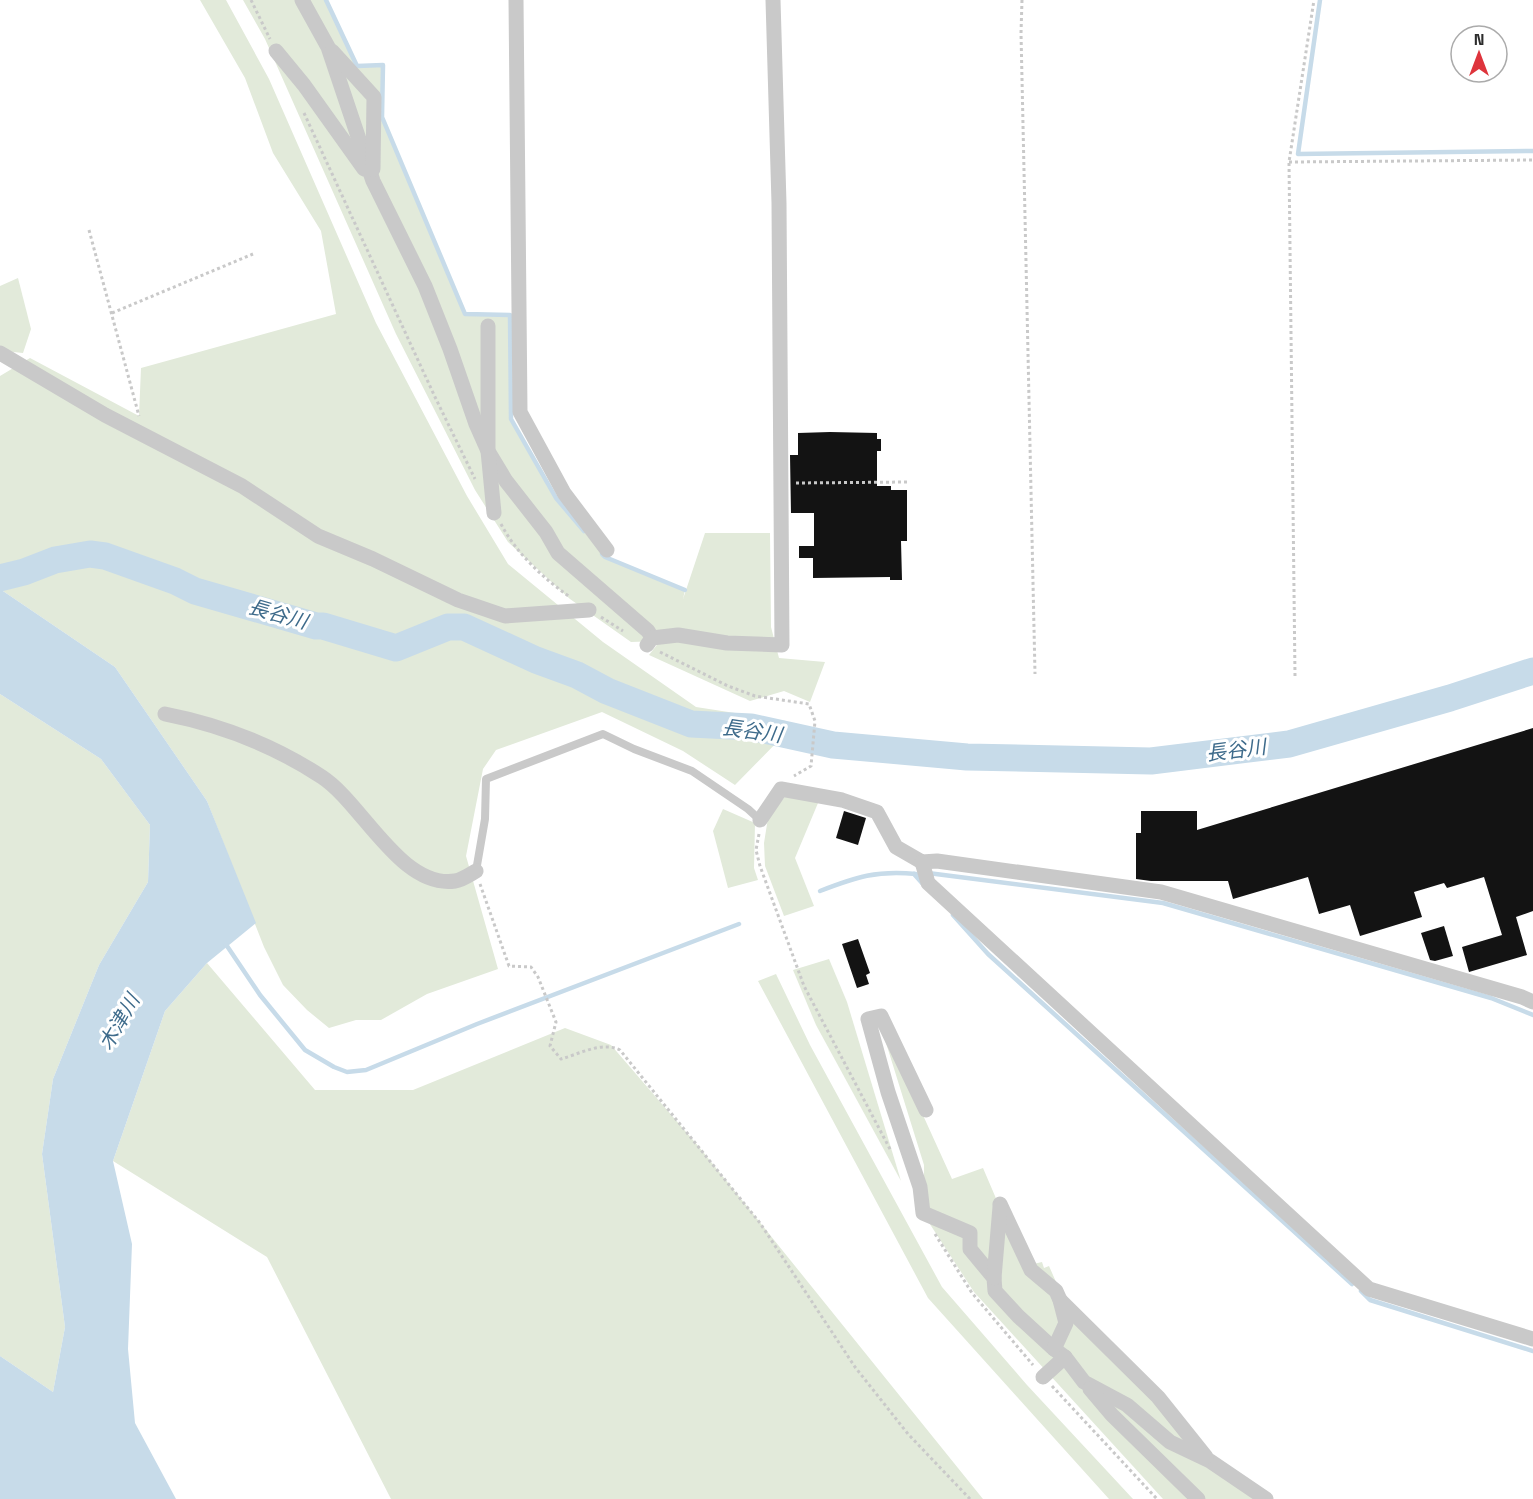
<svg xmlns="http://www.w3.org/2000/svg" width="1533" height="1499" font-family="'Space Grotesk','Noto Sans JP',sans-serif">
  <rect width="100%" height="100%" fill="#fff"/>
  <g fill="#e2eada">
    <path d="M200,0h26l43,79 107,244 91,173 41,68 95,78 93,65 90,14v12l-51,52 -52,-34 -81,-39 -106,38 -13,19 -17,87 32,113 -71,25 -46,26h-25l-27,8 -22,-18 -24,-25 -19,-38 -57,-146 -92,-134 -115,-78v-213l30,-18 109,58 2,-48 195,-54 -15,-83 -48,-78 -28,-75z"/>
    <path d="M243,0h83l31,66 26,-1 -1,52 83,197 45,1 1,104 45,79 49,59 80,33 -2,9 22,-66h65l1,94 8,31 46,4 -15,40 -26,-11 -34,10 -101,-46 11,-14 -29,1 -61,-43 -62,-57 -33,-52 -79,-156 -131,-295z"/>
    <path d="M18,278l13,51 -8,24 -19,-2 -4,-3v-62z"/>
    <path d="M0,694l101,65 49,66 -2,57 -49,83 -46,114 -11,75 23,173 -12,65 -53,-36z"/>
    <path d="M787,794l31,9 -23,55 19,48 -30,10 -19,-50 -1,-23 4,-25z"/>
    <path d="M723,809l32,14 -1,45 4,12 -30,8 -15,-57z"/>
    <path d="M829,959l18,43 54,179 -85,-156 -23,-55z"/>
    <path d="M207,963l108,127h98l152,-62 46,17 88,102 284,352h-592l-124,-242 -154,-96 52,-150z"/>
    <path d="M776,974l34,71 132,242 85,98 106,114h-24l-181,-201 -170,-317z"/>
    <path d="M877,1014l75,165 31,-11 42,98 17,-4 2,6 5,-2 11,25 95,108 104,100h-96l-189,-207 -50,-77v-50z"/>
  </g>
  <path fill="#c7dbe9" d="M0,589l115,78 92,134 49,122 -49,40 -42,48 -52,150 19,83 -4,105 7,74 41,76h-176v-143l53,36 12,-65 -23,-173 11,-75 46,-114 49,-83 2,-57 -49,-66 -101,-65z"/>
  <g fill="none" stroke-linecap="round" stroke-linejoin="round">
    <g stroke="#c7dbe9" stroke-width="4.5">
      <path d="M326,0l31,66 26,-1 -1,52 83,197 45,1 1,104 45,79 28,33"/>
      <path d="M1320,0l-22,154 235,-3"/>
      <path d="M602,554l3,3 80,33"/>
      <path d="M928,873l235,30 328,95 42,17"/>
      <path d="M914,874l8,9"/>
      <path d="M820,891c36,-14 57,-21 96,-17"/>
      <path d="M953,915l35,39 364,330"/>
      <path d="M225,943l35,52 45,55 29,17 13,5 19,-2 111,-46 262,-100"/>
      <path d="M1361,1291l9,9 163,51"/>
    </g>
    <path stroke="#c7dbe9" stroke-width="27" d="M0,578l24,-6 31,-12 35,-6 15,2 70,25 20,10 121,35h7l73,22 52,-21h16l72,33 41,15 30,16 84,33 60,3 82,18 134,12 184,4 138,-17 161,-46 83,-27"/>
  </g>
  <g fill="#131313">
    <path d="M830,432l47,1v6h4v12h-4v35h14v4h16v51h-6l1,39h-12v-3l-77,1v-20h-14v-12h15v-33h-23l-1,-58h8v-22z"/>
    <path d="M1533,728v183l-17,6 11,38 -58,17 -7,-25 40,-12 -18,-58 -37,11 -3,-5 -30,9 8,25 -62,19 -10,-31 -31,9 -11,-37 -75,22 -5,-18h-77l-15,-2v-46h5v-22h56v19z"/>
    <path d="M844,811l22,7 -8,27 -22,-7z"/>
    <path d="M1444,926l9,30 -18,5 -5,-1 -9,-27z"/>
    <path d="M858,939l12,34 -4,2 3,9 -12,4 -15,-44z"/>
  </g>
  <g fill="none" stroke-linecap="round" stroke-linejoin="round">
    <g stroke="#c9c9c9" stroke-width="3" stroke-dasharray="3 3" stroke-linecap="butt">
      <path d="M251,0l19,39"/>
      <path d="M1022,0l-1,33 14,641"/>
      <path d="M304,113l131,284 40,82"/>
      <path d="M1289,162l244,-2"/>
      <path d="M89,230l50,186"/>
      <path d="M112,313l141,-59"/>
      <path d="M796,483l113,-1"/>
      <path d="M501,524c15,29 43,55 69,73"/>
      <path d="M601,617l22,14"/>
      <path d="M660,652l68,34 27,10 54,8 6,17 -4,45 -17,10"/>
      <path d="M1295,676l-6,-514 25,-162"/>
      <path d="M759,834l-3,16 4,16 44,120 87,165"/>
      <path d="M480,884l29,82 22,1 7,10 18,45 -6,24 11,13c18,-5 41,-18 59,-9l140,173 95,144 53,67 62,65"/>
      <path d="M935,1234l37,59 61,72"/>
      <path d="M1052,1386l105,113"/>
    </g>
    <path stroke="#c9c9c9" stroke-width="8" d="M476,871l9,-52 1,-40 117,-45 31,15 58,22 56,38 12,11"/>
    <g stroke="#c9c9c9" stroke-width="15">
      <path d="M302,0l26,47 45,134 52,105 25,63 26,75 12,27 18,30 40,51 12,21 90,78 4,7"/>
      <path d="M516,0l4,412 44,81 43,57"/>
      <path d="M276,51l28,34 60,84"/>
      <path d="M332,51l42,46 -1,72"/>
      <path d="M488,326v125l6,62"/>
      <path d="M0,353l105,62 137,71 76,50 55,23 85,41 47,16 84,-6"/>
      <path d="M647,645l5,-7 26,-3 49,8 55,2 -3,-442 -6,-203"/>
      <path d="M165,714c56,11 110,32 157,63 40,26 79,112 133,104 7,-1 14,-6 21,-10"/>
      <path d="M760,820l21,-31 61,11 35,12 19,35 26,15 15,-1 224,31 361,105 11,5"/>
      <path d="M922,862l6,21 441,406 164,50"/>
      <path d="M926,1110l-45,-94 -13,3 20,73 32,95 3,26 47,20v16l24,29 1,13 23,25 36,33 11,8 19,25 43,23 43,37 40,19 56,38"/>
      <path d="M1000,1204l31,66 25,21 4,9 6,23 -12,26"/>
      <path d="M994,1278l6,-71"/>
      <path d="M1060,1300l98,97 48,60"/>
      <path d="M1043,1377l22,-20"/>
      <path d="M1090,1389l22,26 86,84"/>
    </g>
  </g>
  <g text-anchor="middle" stroke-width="6" stroke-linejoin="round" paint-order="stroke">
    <g font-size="20" font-style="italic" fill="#3e6b8b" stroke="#fff">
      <text transform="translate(278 614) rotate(16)" y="7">長谷川</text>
      <text transform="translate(752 731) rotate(8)" y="7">長谷川</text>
      <text transform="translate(1236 750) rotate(-7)" y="7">長谷川</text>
      <text transform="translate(119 1022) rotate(-60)" y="7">木津川</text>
    </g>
  </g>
  <g transform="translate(1479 54)"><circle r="28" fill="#ffffff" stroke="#ababab" stroke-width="1.5"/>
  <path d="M0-4.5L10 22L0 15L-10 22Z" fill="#de343c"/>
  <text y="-9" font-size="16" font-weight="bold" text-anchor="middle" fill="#2c2c2c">N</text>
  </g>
</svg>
